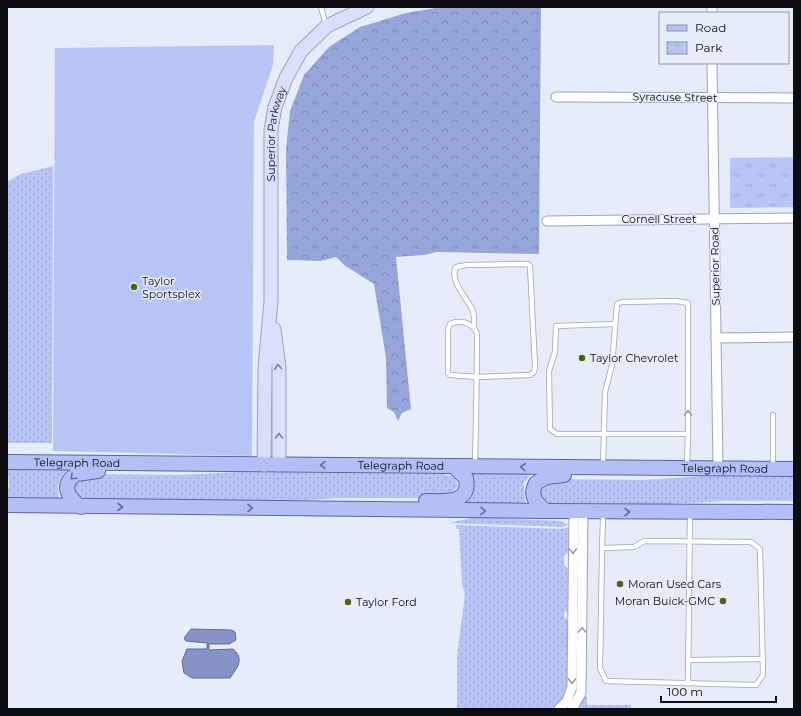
<svg xmlns="http://www.w3.org/2000/svg" width="801" height="716" font-family="Montserrat,sans-serif">
  <defs>
    <pattern id="grass-dots" width="8" height="8" patternUnits="userSpaceOnUse"><rect width="8" height="8" fill="#b7c5f6"/><path d="M2 2h.1M6 6h.1" fill="none" stroke="#9ca8d2" stroke-width="1.8" stroke-linecap="round"/></pattern>
    <pattern id="forest-crowns" width="20" height="18" patternUnits="userSpaceOnUse"><rect width="20" height="18" fill="#97a6da"/><path d="M2 6a3 3 0 1 1 6 0M12 15a3 3 0 1 1 6 0" fill="none" stroke="#7a86af"/></pattern>
    <pattern id="park-tufts" width="24" height="20" patternUnits="userSpaceOnUse"><rect width="24" height="20" fill="#b7c5f6"/><path d="M3 7l-1-3M5 7V3M7 7l1-3M15 17l-1-3M17 17v-4M19 17l1-3" fill="none" stroke="#9ca8d2"/></pattern>
  </defs>
  <rect width="100%" height="100%" fill="#e7ecfa"/>
  <g fill="url(#grass-dots)">
    <path d="M53,166l-1,277h-44l-1,-261 14,-8z"/>
    <path d="M7,470h61c-11,8 -11,17 -9,29h-52l2,-17z"/>
    <path d="M239,472l206,2v1c7,1 11,3 13,11l-5,5 -16,7h-99l-49,3 -205,-2v-2h-5l-6,-8 3,-5 6,-5 15,-5 83,1z"/>
    <path d="M472,474h59l-7,9 1,20h-58c8,-10 8,-17 5,-29z"/>
    <path d="M708,476l86,1v24h-66l-63,3 -115,-1 -9,-6 -1,-6 5,-6 15,-6 83,1z"/>
    <path d="M476,517l85,4 7,4 -6,2 -113,-4z"/>
    <path d="M456,525l105,4 8,-2 1,25 -6,4v9l5,4v42l-5,1v5l5,3 2,54 -5,22 -11,13h-98v-53l8,-62 -3,-10 -3,-55h-3z"/>
    <path d="M581,697h6v8h44v4h-56z"/>
  </g>
  <path fill="url(#forest-crowns)" d="M442,7h99l-2,247 -102,-2 -13,3 -28,2 15,152 -9,4 -4,8 -4,-9 -7,-4 -1,-50 -12,-74 -30,-19 -8,-8 -15,4 -34,-1 -1,-111 4,-38 14,-36 25,-28 31,-20 46,-14z"/>
  <path fill="url(#park-tufts)" d="M794,157v50l-64,1v-50z"/>
  <path fill="#b7c5f6" d="M274,45l-1,20 -19,57 -2,334 -199,-5 2,-403z"/>
  <path fill="#8593c6" stroke="#616b90" d="M191,629l40,1 4,2 1,8 -7,4h-20v6l24,-1c12,10 4,19 -3,29h-38l-8,-5 -2,-12 5,-12h20v-6l-21,-2 -2,-3z"/>
  <g fill="none" stroke-linecap="round" stroke-linejoin="round">
    <g stroke="#a0a4b1" stroke-width="6">
      <g id="lane">
        <path d="M321,7l5,18"/>
        <path d="M615,324l-59,2 -1,26 -6,19 1,58 7,5h131l-1,32"/>
        <path d="M474,326c0,-5 1,-14 -3,-19 -5,-9 -22,-28 -15,-40l11,-2 61,-1 2,2 5,101 -1,5 -4,3 -53,2 -27,-2 -2,-2v-43l2,-6c11,-5 22,-1 27,9 0,44 -1,88 -2,131"/>
        <path d="M603,466l2,-74 7,-27 5,-61 5,-2 54,-1 12,2v131"/>
        <path d="M773,467v-52"/>
        <path d="M602,548l32,-1 10,-6 107,1 9,7 3,126 -7,10 -150,-4 -6,-13 2,-114c0,-14 1,-27 1,-41"/>
        <path d="M688,660l74,-1"/>
        <path d="M688,683l2,-170"/>
      </g>
    </g>
    <g stroke="#a0a4b1" stroke-width="11">
      <g id="street">
        <path d="M712,7v6"/>
        <path d="M712,63l6,405"/>
        <path d="M556,97l238,1"/>
        <path d="M547,221l247,-3"/>
        <path d="M716,338l78,-1"/>
        <path d="M559,709l8,-8 5,-14 2,-175"/>
        <path d="M572,709l9,-16 2,-181"/>
      </g>
    </g>
    <g stroke="#a0a4b1" stroke-width="15">
      <g id="secondary">
        <path d="M274,329l5,38v98"/>
        <path id="s1" d="M264,465l1,-98 6,-66v-171l4,-23 11,-29 15,-27 26,-25 40,-19"/>
      </g>
    </g>
    <g stroke="#5766a5" stroke-width="16">
      <g id="primary">
        <path id="s2" d="M7,462l787,7"/>
        <path d="M426,501c17,0 45,4 40,-23l-13,-12"/>
        <path d="M7,505l539,6 248,1"/>
        <path d="M81,507c-13,-9 -21,-22 -5,-33l22,-3"/>
        <path d="M546,511c-10,-8 -17,-15 -10,-28l10,-6 18,-2"/>
      </g>
    </g>
    <use href="#lane" stroke="#fff" stroke-width="4.5"/>
    <use href="#street" stroke="#fff" stroke-width="9"/>
    <use href="#secondary" stroke="#d9e0fc" stroke-width="13"/>
    <use href="#primary" stroke="#b3c0f8" stroke-width="14"/>
  </g>
  <defs><path id="oneway-chevron" d="M-2-3.5L2.5 0L-2 3.5" fill="none" stroke-width="1.6" stroke-linecap="round" stroke-linejoin="round"/></defs>
  <g stroke="#7d8193">
    <use href="#oneway-chevron" transform="translate(278 367) rotate(-94)"/>
    <use href="#oneway-chevron" transform="translate(279 436) rotate(-90)"/>
  </g>
  <g stroke="#9e9ea0">
    <use href="#oneway-chevron" transform="translate(688 413) rotate(-90)"/>
    <use href="#oneway-chevron" transform="translate(573 551) rotate(90)"/>
    <use href="#oneway-chevron" transform="translate(582 630) rotate(-89)"/>
    <use href="#oneway-chevron" transform="translate(572 681) rotate(91)"/>
  </g>
  <g stroke="#686f90">
    <use href="#oneway-chevron" transform="translate(323 465) rotate(-180)"/>
    <use href="#oneway-chevron" transform="translate(523 467) rotate(-179)"/>
    <use href="#oneway-chevron" transform="translate(73 477) rotate(137)"/>
    <use href="#oneway-chevron" transform="translate(120 507)"/>
    <use href="#oneway-chevron" transform="translate(250 508)"/>
    <use href="#oneway-chevron" transform="translate(483 511) rotate(1)"/>
    <use href="#oneway-chevron" transform="translate(627 512)"/>
  </g>
  <g fill="#4f630c" stroke="#e7ecfa" stroke-width="1.5">
    <circle cx="134" cy="287" r="4"/>
    <circle cx="582" cy="358" r="4"/>
    <circle cx="620" cy="584" r="4"/>
    <circle cx="723" cy="601" r="4"/>
    <circle cx="348" cy="602" r="4"/>
  </g>
  <g text-anchor="middle" stroke-width="3" stroke-linejoin="round" paint-order="stroke">
    <g font-size="11" fill="#0c0d12" stroke="#e7ecfa">
      <text transform="translate(675 97) rotate(1)" y="4">Syracuse Street</text>
      <text dy="4" stroke="none"><textPath href="#s1" startOffset="332">Superior Parkway</textPath></text>
      <text x="659" y="223">Cornell Street</text>
      <text transform="translate(715 266) rotate(-91)" y="4">Superior Road</text>
      <text dy="4" stroke="none"><textPath href="#s2" startOffset="70">Telegraph Road</textPath></text>
      <text dy="4" stroke="none"><textPath href="#s2" startOffset="394">Telegraph Road</textPath></text>
      <text dy="4" stroke="none"><textPath href="#s2" startOffset="718">Telegraph Road</textPath></text>
    </g>
    <g font-size="11" fill="#0c0d12" stroke="#e7ecfa" text-anchor="start">
      <text x="142" y="285">Taylor<tspan x="142" dy="13">Sportsplex</tspan></text>
      <text x="590" y="362">Taylor Chevrolet</text>
      <text x="628" y="588">Moran Used Cars</text>
      <text x="715" y="605" text-anchor="end">Moran Buick-GMC</text>
      <text x="356" y="606">Taylor Ford</text>
    </g>
  </g>
  <rect width="801" height="716" fill="none" stroke="#0c0d12" stroke-width="16"/>
  <rect x="659" y="12" width="130" height="52" fill="#e7ecfa" stroke="#8f939d"/>
  <rect x="667" y="25" width="20" height="6" fill="#b3c0f8" stroke="#8f939d"/>
  <text x="695" y="32" font-size="12" fill="#0c0d12">Road</text>
  <rect x="667" y="42" width="20" height="12" fill="url(#park-tufts)" stroke="#8f939d"/>
  <text x="695" y="52" font-size="12" fill="#0c0d12">Park</text>
  <path d="M661 696v6h115v-6" fill="none" stroke="#0c0d12" stroke-width="2"/>
  <text x="667" y="696" font-size="12" fill="#0c0d12" stroke="#e7ecfa" stroke-width="3" paint-order="stroke">100 m</text>
</svg>
